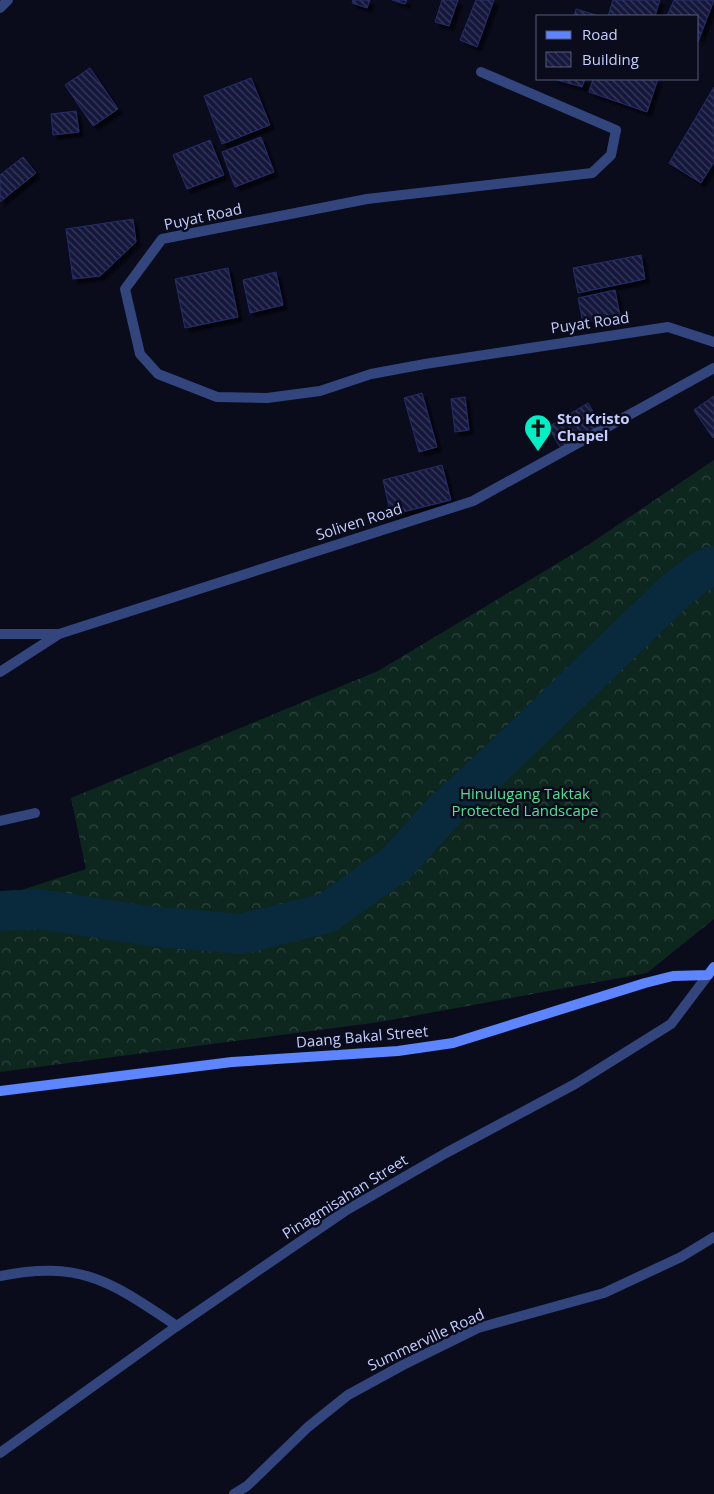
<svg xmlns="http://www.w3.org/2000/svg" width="714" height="1494" font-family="'Open Sans',sans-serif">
  <defs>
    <pattern id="forest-crowns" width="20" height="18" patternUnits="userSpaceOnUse" patternTransform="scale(1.25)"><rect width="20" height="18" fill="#0d261e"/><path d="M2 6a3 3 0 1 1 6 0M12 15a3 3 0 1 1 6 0" fill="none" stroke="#2f4440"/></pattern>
    <pattern id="water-ripples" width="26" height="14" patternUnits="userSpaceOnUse" patternTransform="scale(1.25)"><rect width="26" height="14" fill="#092a3c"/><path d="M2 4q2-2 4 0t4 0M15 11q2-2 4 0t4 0" fill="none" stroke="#2b4859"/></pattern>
    <pattern id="building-back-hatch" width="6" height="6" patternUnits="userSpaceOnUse" patternTransform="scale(1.25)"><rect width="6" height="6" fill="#16193d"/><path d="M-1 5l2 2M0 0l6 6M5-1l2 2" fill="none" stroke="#36395a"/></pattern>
    <filter id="shadow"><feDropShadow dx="4.5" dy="4.5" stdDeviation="1" flood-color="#0009"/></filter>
  </defs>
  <rect width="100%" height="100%" fill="#0a0c1c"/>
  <path fill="url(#forest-crowns)" d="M714,460v459l-67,54 -267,49 -380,50v-175l86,-28 -15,-71 307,-127 210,-126z"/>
  <path fill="url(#water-ripples)" d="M714,555v20l-39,16 25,-31z"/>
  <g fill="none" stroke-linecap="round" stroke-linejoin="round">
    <path stroke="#092a3c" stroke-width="40" d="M0,911l39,-2 109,17 93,8 86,-21 70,-50 45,-50 61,-56 172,-166 28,-21 11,-4"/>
  </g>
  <g fill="url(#building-back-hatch)" stroke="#272c6a" filter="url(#shadow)">
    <path d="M353,0h17l-3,8 -15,-5z"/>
    <path d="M392,0h15l-2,4z"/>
    <path d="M442,0h16l-9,26 -14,-4z"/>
    <path d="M476,0h18l-17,47 -17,-7z"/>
    <path d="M613,0h47l-5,16h-47z"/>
    <path d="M674,0h40l-16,42v-26h-31z"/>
    <path d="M576,9l23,7h-25z"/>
    <path d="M90,68l28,41 -25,17 -28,-41z"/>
    <path d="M251,78l19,47 -48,19 -18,-48z"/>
    <path d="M554,79h31l-3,8z"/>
    <path d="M593,79h65l-11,33 -58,-20z"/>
    <path d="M714,87v75l-13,21 -32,-20z"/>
    <path d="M76,111l3,21 -26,3 -2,-21z"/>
    <path d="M261,137l13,35 -39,15 -13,-35z"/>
    <path d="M210,140l14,35 -37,14 -14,-34z"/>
    <path d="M23,157l13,16 -36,29v-27z"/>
    <path d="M133,219l3,23 -36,34 -27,3 -7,-50z"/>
    <path d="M641,255l4,24 -67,14 -5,-25z"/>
    <path d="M228,268l10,49 -53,11 -10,-49z"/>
    <path d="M276,272l7,33 -33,8 -7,-33z"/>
    <path d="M615,290l5,25 -37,8 -5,-25z"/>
    <path d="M422,393l15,54 -18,5 -15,-54z"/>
    <path d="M714,396v41l-1,1 -19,-28z"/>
    <path d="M465,397l4,33 -14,2 -4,-33z"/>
    <path d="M588,403l14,23 -40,24 -14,-23z"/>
    <path d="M442,465l9,35 -60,15 -8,-35z"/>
  </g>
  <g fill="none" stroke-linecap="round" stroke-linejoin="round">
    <g stroke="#33457d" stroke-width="10">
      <path d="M0,8l8,-8"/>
      <path d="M481,72l135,58 -5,25 -19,18 -225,26 -205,40 -37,50 15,65 18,20 59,23 50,1 53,-7 51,-17 54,-10 243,-37 46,15"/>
      <path d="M0,634h59"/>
      <path d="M0,672l59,-38 414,-133 241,-133"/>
      <path d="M0,821l35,-8"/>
      <path d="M0,1276c82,-16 111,6 177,50"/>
      <path d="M0,1453l177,-127 168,-115 101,-58 129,-69 96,-60 37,-49"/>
      <path d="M234,1494l13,-8 61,-59 40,-32 55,-30 75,-37 126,-35 77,-36 33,-20"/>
    </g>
    <path stroke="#5c85ff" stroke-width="10" d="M0,1091l232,-29 166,-11 55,-8 192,-60 28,-7 35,-1 6,-8"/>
  </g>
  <defs>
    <g id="church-pin" transform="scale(1.4375)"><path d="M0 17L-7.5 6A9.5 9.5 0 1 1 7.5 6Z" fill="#00f0c6" stroke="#0a0c1c"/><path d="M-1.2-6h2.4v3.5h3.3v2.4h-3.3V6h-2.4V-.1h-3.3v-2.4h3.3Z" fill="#111"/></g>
  </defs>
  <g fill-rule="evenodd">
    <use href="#church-pin" x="538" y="428"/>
  </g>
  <g text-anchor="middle" stroke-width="5" stroke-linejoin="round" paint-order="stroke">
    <g font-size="15" fill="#c5ceff" stroke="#0a0c1c">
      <text transform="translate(203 217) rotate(-12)" y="5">Puyat Road</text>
      <text transform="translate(590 323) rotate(-8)" y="5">Puyat Road</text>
      <text transform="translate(359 522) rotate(-18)" y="5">Soliven Road</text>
      <text transform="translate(362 1037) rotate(-5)" y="5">Daang Bakal Street</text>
      <text transform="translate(345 1197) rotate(-32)" y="5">Pinagmisahan Street</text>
      <text transform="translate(426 1340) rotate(-25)" y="5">Summerville Road</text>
    </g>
    <g font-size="15" font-weight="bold" fill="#c5ceff" stroke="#0a0c1c" text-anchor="start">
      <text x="557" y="424">Sto Kristo<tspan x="557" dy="17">Chapel</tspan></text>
    </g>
    <g font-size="15" fill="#4ee294" stroke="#0a0c1c">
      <text x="525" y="799">Hinulugang Taktak<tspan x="525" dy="17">Protected Landscape</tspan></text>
    </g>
  </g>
  <rect x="536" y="15" width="162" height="65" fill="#0a0c1c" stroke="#555a77"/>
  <rect x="546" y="31" width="25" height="8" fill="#5c85ff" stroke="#555a77"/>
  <text x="582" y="40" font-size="15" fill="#c5ceff">Road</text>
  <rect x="546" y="52" width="25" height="15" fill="url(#building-back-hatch)" stroke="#555a77"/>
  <text x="582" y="65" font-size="15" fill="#c5ceff">Building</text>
</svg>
